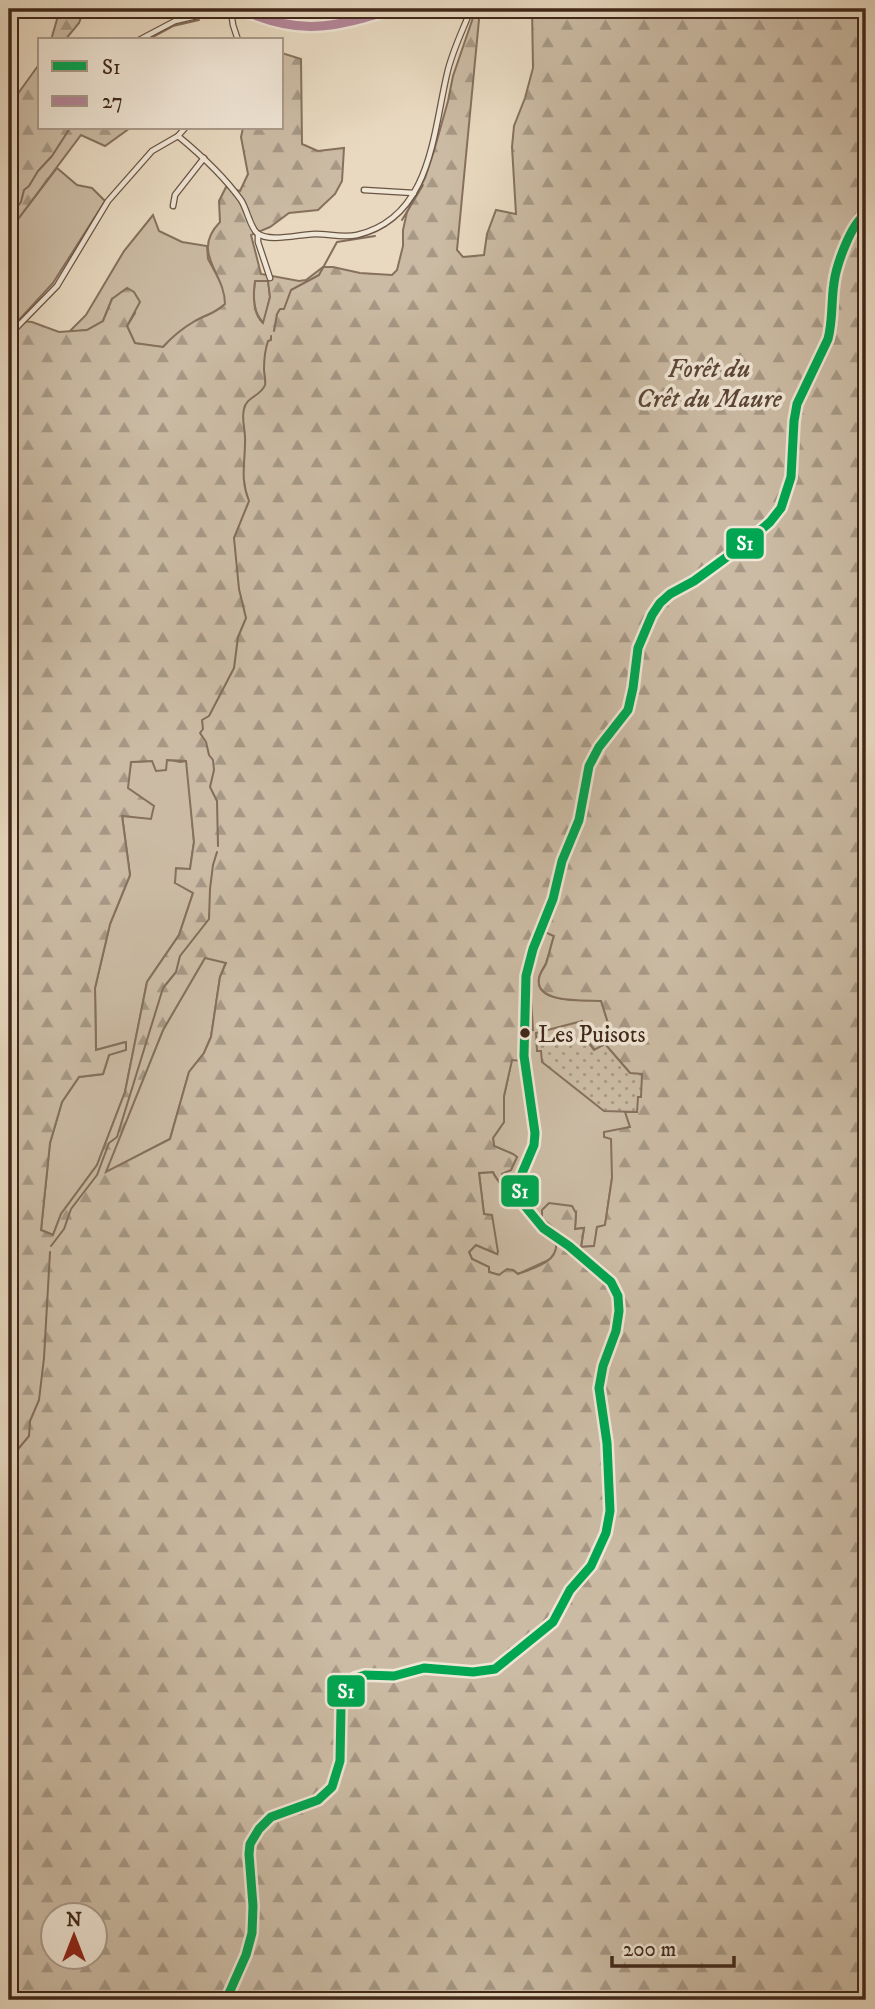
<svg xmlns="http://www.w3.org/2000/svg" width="875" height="2009" font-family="'IM FELL DW Pica',serif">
  <defs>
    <pattern id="forest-firs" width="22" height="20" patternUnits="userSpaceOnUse" patternTransform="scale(1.75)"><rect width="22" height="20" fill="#cbbba4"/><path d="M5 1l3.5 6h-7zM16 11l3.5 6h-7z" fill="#a69885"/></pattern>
    <pattern id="park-dots" width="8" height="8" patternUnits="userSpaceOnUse" patternTransform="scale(1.75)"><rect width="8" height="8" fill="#cbbba4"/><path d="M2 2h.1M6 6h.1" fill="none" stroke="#a69885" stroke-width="1.8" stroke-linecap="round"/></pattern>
  </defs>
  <rect width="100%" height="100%" fill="#e8d9c0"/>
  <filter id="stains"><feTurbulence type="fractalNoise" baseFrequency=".00286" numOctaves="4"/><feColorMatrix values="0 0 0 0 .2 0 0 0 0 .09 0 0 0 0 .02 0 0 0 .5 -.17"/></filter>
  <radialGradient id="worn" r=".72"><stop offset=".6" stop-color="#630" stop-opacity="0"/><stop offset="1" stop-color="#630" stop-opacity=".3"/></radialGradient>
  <g fill="#cbbba4" stroke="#86715e" stroke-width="2">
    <path d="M57,168l20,17 15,3 13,13 -52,82 -35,38 -9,-1v-89z"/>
    <path d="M153,215l6,16 23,11 25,4 1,13 17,31v14c-11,10 -18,10 -30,17 -12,7 -23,16 -32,26l-28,-3 -8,-18 8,-13 -23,-14 -9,22 -16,9 -18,2 17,-17 38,-64z"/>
    <path d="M268,280l2,17 -6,26c-12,-10 -11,-28 -9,-42z"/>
    <path d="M171,760l9,2 7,-1 7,81 -4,27 -15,13 18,11 -14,42 -32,47 -22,110 -28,73 -36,49 -8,21 -12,-5 9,-87 12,-41 17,-25 24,-3 6,-19 16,-13 -29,8 -1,-62 15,-64 20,-49 -8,-60 9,-53z"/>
    <path d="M538,928l16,8c-3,9 -5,19 -8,27 -2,5 -7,11 -7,16 -4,25 47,21 62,21l8,26 -15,11 -9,1 20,6 25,29 12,1 -12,53 -18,5v46l-7,48 -8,1 -2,19 -14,1 3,-19 -9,1 1,-16 -15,22 -8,23 -35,16 -5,-4 -14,5 -10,-3 -1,-5 -16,-8 -3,-7 7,-7 21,9 -13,-39 -5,-42 14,-1c4,9 11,15 17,24l-8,-16v-7l9,-3 6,-13 -4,-3 -19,-8 -1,-8 11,-16v-26l8,-37 9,1 2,-29 -2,-48 5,-26z"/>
    <path d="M205,957l21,5 -6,15 -9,60 -7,16 -15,19 -19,67 -65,34 58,-143z"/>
  </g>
  <g fill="url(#forest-firs)" stroke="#86715e" stroke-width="2" fill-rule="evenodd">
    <path d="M60,9h24l-5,14 -14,17h-14z"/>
    <path d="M476,9h4l-23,241 6,7 21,-2 3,-21 9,-24 20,4 -4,-67 2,-21 11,-28 8,-30 -1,-59h334v1991h-857v-1680l23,2 27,10 28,-2 16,-9 9,-22 15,-11 7,4 6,10 -13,24 8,17 28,4c9,-10 20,-19 32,-26 13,-7 18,-6 30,-17 0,-32 -35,-51 -5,-82l-1,-21 7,-14 14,4 8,-17 -7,-37 2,-9h39v-75l19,6 1,85 16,7 26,-3 -2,33 -7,13 -17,16 -29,3 -19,14 -19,8 10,39 38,7 7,-1 17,-13h10l27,6 32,2 5,-5 6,-24v-16l4,-18 18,-34 9,-27 14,-50 5,-25zM255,281h13l2,16 -7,26c-11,-10 -10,-28 -8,-42zM167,760l19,1 8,81 -4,27 -14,-1 -1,15 18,10 -14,42 -32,47 -22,110 -28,73 -36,49 -8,21 -12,-5 9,-87 12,-41 17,-25 24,-3 6,-19 17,-5v-8l-30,8 -1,-62 15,-64 20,-49 -8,-59 29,3 3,-13 -26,-18 3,-26 21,-1 4,10 10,-1zM538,929l16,7c-3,9 -5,19 -8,28 -2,4 -7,10 -7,15 -4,25 47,21 62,22l8,25 -15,11 -5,-6 -5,-2 1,9 10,12 10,-6 25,29 7,39h-12l5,15 -26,5v5l7,2 1,39 -7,47 -8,2 -3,19 -13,1 3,-19 -9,1 1,-16 -4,-7 -23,-3 -7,7v8l19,17 -5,7c3,20 -22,26 -38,32l-5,-4 -6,-1 -8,6 -10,-3v-5l-17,-8 -3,-7 7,-7 21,9 1,-2 -6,-37 -8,-1 -5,-41 14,-1c4,9 11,15 17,24h6l-10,-16 -4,-1v-5l9,-4 6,-13 -4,-3 -19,-8 -1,-8 11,-16v-26l8,-36 9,1 2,-30 10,-1 -2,-33 -10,-1c0,-24 7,-46 17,-67zM205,958l21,5 -6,14 -9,60 -7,16 -15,19 -19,67 -64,33 57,-142zM52,1914h42v42h-42z"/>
    <path d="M40,63v65h90l-25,18 -24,-11 -72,96v-125z"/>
  </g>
  <path fill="url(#park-dots)" stroke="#86715e" stroke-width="2" d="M582,1021l3,17 9,12 11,-6 25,29 12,1 -1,23h-3l-1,15 -33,-1 -62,-49 -1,-11h-4l-1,-18z"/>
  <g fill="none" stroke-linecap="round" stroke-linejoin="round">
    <g stroke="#836d5b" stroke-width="2">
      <path d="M147,40l26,-14 26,-6"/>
      <path d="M9,218l12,-16 3,-12 5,-4 9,-15 14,-15 18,-28"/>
      <path d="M402,220l21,-35"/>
      <path d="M274,331l3,-17 3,-5h4l7,-19 28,-15 18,-33 38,-6"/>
      <path d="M218,846l-1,-45 -7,-14 4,-17 -1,-10 -4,-5 -3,-13 -6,-9 3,-4 -1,-9 7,-4 25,-48 4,-31 8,-19 -7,-29 -5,-51 15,-37c-9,-23 -4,-36 -4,-59 1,-11 -4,-22 -1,-33 2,-12 17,-13 21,-24 1,-5 -1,-11 -1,-16 0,-10 1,-19 4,-28l3,-1v-4"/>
      <path d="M51,1246l13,-17 7,-20 26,-34 12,-32 8,-6 46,-149 13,-16 4,-16 29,-37 1,-30 3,-24 4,-13"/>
      <path d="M9,1460l20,-24 1,-15 9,-21 5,-42 6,-106"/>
    </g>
    <g stroke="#6a5443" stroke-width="7">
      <g id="minor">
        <path d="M240,9c59,31 95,17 155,0"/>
        <path d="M231,10l2,15 5,15"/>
        <path d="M28,12l1,-3"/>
        <path d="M139,40l36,-19 48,-11"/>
        <path d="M178,136l7,-8"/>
        <path d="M364,190l50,3"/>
        <path d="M173,206l2,-11 29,-37"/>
        <path d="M258,235v7l12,36"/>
        <path d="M9,340l7,-12 41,-42 51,-85 44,-50 26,-15c23,19 45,39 63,64 6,9 9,27 16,33 12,10 43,1 58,1 14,0 28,4 42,1 74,-17 76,-102 90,-161 5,-23 16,-44 24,-65"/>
      </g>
    </g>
    <g stroke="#402719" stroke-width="8">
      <path id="major" d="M226,2000l20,-45 6,-22 1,-27 -4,-52 1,-10 9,-15 12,-12 47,-17 14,-13 8,-26 1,-53 6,-21 8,-9 10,-3 29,1 30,-8 49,4 22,-3 25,-22 24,-16 9,-9 17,-32 21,-24 15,-33 4,-22 -3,-68 -8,-55 4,-22 13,-35 3,-20 -1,-15 -7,-14 -42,-36 -26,-18 -19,-23 -4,-15v-12l14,-33 1,-12 -11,-77 2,-80 7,-27 20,-50 9,-38 17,-41 10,-54 10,-19 18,-21 11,-16 5,-22 5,-40 14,-33 8,-12 10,-9 24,-13 52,-38 24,-21 11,-14 10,-31 3,-56 3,-17 31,-65 3,-11 3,-47 18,-53 7,-10 7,-4"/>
    </g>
    <use href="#minor" stroke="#f0e6d6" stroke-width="4.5"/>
    <use href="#major" stroke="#e8d9c0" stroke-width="5"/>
    <g stroke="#f0e6d6" stroke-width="14">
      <path id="bus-1" d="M226,2000l20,-45 6,-22 1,-27 -4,-52 1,-10 9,-15 12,-12 47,-17 14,-13 8,-26 1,-53 6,-21 8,-9 10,-3 29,1 30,-8 49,4 22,-3 58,-47 17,-32 21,-24 15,-33 4,-22 -3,-68 -8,-55 4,-22 13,-35 3,-20 -1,-15 -7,-14 -42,-36 -26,-18 -19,-23 -4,-15v-12l14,-33 1,-12 -11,-77 2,-80 7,-27 20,-50 9,-38 17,-41 10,-54 10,-19 29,-37 5,-22 5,-40 14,-33 8,-12 10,-9 24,-13 52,-38 24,-21 11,-14 10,-31 3,-56 3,-17 31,-65c5,-18 3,-37 6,-56 2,-17 17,-60 32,-69"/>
    </g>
    <g stroke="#f0e6d6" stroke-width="14">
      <path id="bus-2" d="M240,9c62,28 93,18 155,0"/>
    </g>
    <use href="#bus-1" stroke="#00a651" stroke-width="9"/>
    <use href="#bus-2" stroke="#b3869a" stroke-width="9"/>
  </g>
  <circle fill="#402719" stroke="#f0e6d6" stroke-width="2.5" cx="525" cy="1033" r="6"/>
  <g text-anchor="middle" stroke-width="7" stroke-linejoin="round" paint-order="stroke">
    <g font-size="24" fill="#402719" stroke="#f0e6d6" text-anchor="start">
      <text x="538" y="1042">Les Puisots</text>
    </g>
    <g font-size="26" font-style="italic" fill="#5c4535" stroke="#f0e6d6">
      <text x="709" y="377">Forêt du<tspan x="709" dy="30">Crêt du Maure</tspan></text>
    </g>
  </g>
  <g stroke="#f0e6d6" stroke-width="2.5">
    <rect x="725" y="527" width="40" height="33" rx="7" fill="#00a651"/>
    <rect x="500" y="1174" width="40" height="34" rx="7" fill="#00a651"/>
    <rect x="326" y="1674" width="40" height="34" rx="7" fill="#00a651"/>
  </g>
  <g font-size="19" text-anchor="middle" font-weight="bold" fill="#fff">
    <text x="745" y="550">S1</text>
    <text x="520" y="1198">S1</text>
    <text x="346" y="1698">S1</text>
  </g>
  <rect width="875" height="2009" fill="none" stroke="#e8d9c0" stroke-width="35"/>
  <rect x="10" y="10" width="854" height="1988" fill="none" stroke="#402719" stroke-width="3.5"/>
  <rect x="18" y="18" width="840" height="1974" fill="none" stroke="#402719" stroke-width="2"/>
  <rect x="38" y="38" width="245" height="91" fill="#f0e6d6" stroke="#aa9a8a" stroke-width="2"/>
  <rect x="52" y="61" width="35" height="10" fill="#00a651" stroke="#aa9a8a" stroke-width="2"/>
  <text x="102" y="74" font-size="21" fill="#402719">S1</text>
  <rect x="52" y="96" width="35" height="10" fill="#b3869a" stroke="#aa9a8a" stroke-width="2"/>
  <text x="102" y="108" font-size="21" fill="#402719">27</text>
  <g transform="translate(74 1936)"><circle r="33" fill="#f0e6d6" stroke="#aa9a8a" stroke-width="2"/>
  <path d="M0-5L12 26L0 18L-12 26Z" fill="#8f2418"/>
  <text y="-10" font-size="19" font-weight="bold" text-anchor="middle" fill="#402719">N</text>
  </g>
  <path d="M612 1956v10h122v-10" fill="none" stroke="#402719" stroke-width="3.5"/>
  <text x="623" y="1956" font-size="21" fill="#402719" stroke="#f0e6d6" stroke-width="5" paint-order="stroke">200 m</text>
  <rect width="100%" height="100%" filter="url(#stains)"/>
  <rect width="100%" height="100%" fill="url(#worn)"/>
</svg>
